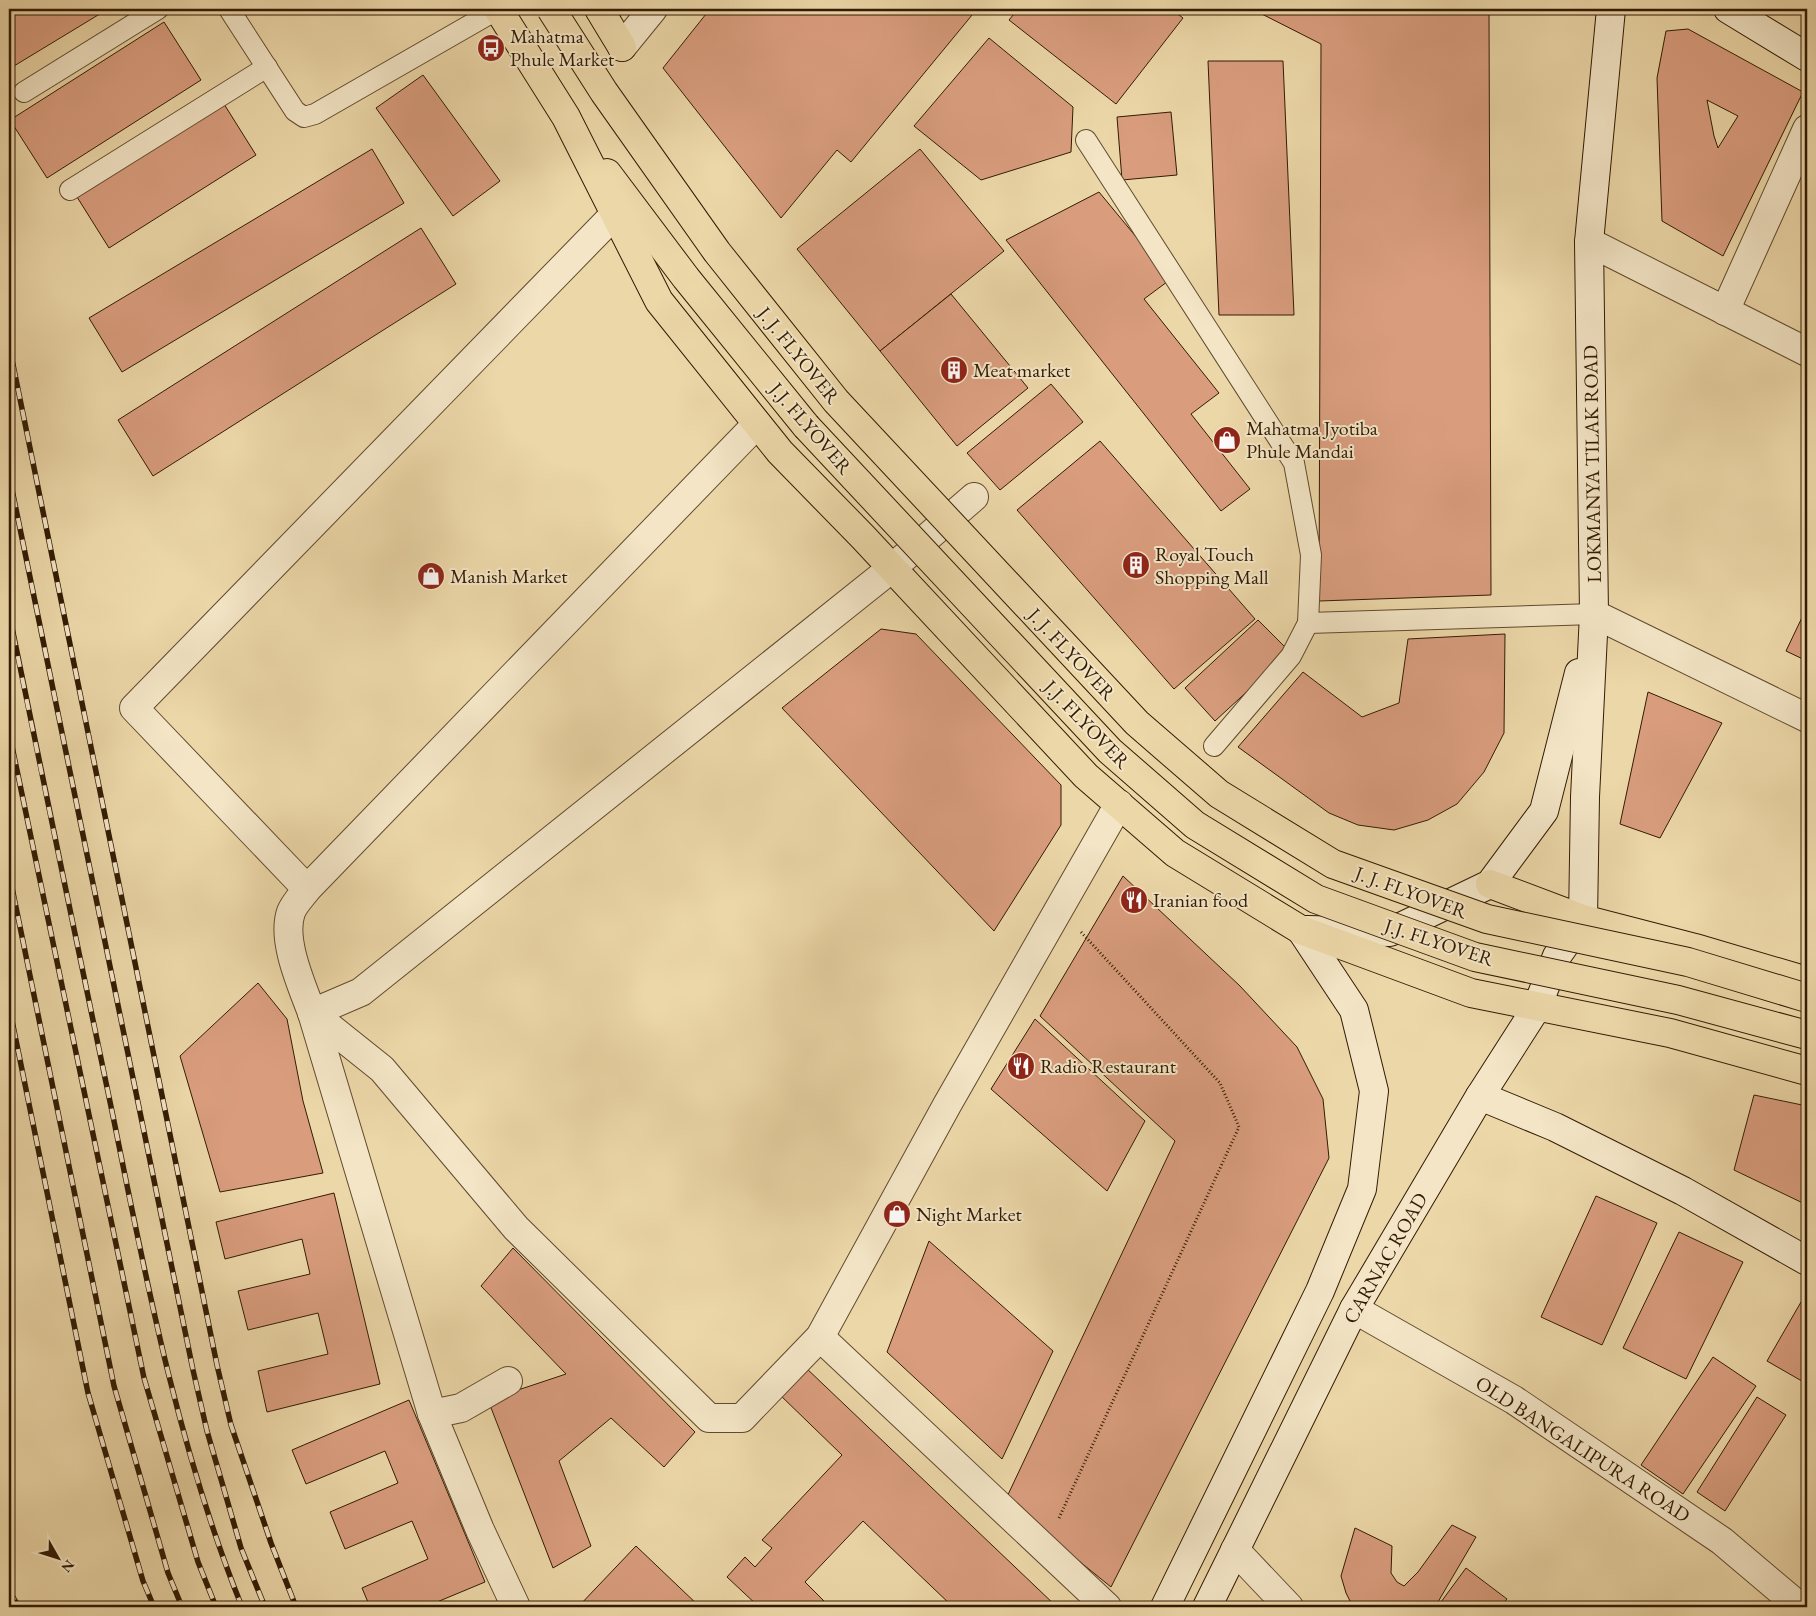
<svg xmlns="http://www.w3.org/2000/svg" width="1816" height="1616" font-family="'EB Garamond',serif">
  <rect width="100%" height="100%" fill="#ecd7a8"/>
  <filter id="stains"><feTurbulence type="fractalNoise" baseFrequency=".004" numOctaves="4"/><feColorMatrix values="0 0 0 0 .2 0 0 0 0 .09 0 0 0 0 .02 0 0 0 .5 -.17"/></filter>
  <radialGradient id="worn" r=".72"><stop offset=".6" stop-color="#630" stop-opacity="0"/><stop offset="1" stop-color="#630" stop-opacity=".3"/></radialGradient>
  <g fill="#d99d7e" stroke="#321b04" fill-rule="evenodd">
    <path d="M9,9h99l-99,60z"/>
    <path d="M710,9h267l-126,153 -14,-12 -56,68 -118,-150z"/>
    <path d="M1018,9h153l12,9 -67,86 -107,-84z"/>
    <path d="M1252,9h237l2,586 -172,6 2,-557z"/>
    <path d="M164,22l37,58 -154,98 -37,-58z"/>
    <path d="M1688,29l115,63 -80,164 -61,-35 -5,-143 9,-47zM1707,100l31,16 -20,32 -4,-12z"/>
    <path d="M989,38l84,69 -2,45 -90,28 -67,-54z"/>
    <path d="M1208,61h75l11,254h-75z"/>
    <path d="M423,75l77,106 -47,35 -77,-108z"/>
    <path d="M224,104l32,51 -147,93 -32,-51z"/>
    <path d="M1171,112l6,63 -55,5 -5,-63z"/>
    <path d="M372,149l32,54 -282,169 -33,-54z"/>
    <path d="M920,149l84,102 -124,100 -83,-102z"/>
    <path d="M1099,192l72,87 -27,20 75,94 -28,21 59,75 -29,22 -215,-271z"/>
    <path d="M421,228l35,56 -303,192 -35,-56z"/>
    <path d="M951,294l77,94 -71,58 -77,-95z"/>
    <path d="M1051,384l32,38 -83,68 -33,-37z"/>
    <path d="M1100,441l155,178 -81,70 -157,-179z"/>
    <path d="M1807,607v54l-21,-10z"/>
    <path d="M1258,620l32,32 -75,69 -30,-33z"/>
    <path d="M881,629l35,5 145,151v40l-67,106 -212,-223z"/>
    <path d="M1505,634l-1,99 -20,39 -27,32 -29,16 -34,10 -36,-5 -29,-12 -91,-66 65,-75 59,45 37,-14 9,-64z"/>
    <path d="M1648,692l74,31 -62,115 -40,-14z"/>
    <path d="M1123,876l117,110 57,61 26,52 6,59 -218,429 -106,-86 170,-360 -135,-125z"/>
    <path d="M258,983l29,36 16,82 20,72 -103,19 -40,-136z"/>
    <path d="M1035,1019l110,102 -38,70 -116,-102z"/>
    <path d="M1754,1095l53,11v99l-73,-35z"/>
    <path d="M334,1193l46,191 -113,28 -9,-41 70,-17 -10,-41 -70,17 -10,-39 72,-17 -8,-35 -77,20 -9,-37z"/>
    <path d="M1596,1196l61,27 -55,122 -61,-28z"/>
    <path d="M1679,1232l64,30 -57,117 -63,-31z"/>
    <path d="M929,1241l124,110 -51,108 -115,-107z"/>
    <path d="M513,1248l182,184 -31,35 -53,-49 -52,43 32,85 -38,22 -65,-168 78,-26 -85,-88z"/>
    <path d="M1801,1302l6,3v79l-40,-23z"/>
    <path d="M1713,1357l43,29 -73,108 -42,-29z"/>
    <path d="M804,1366l253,241h-104l-90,-86 -58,61 25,25h-71l-32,-30 18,-20 10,10 17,-19 -10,-8 80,-85 -64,-62z"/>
    <path d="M1757,1397l29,18 -61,96 -28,-19z"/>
    <path d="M409,1400l76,182 -60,25h-55l-8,-19 66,-29 -16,-38 -67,28 -15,-37 68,-29 -13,-32 -79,33 -14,-34z"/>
    <path d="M1452,1525l24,12 -41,70h-82l-7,-14 -5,-17 14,-48 37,18 -1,27 6,9 7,4 14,-14z"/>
    <path d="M636,1546l64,61h-122z"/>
    <path d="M1466,1568l41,31 -7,8h-52l-7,-5z"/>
  </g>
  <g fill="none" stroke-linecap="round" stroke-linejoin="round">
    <g stroke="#604a2d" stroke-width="22">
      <g id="lane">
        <path d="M229,9l66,102 9,6 11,-3 183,-105"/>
        <path d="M24,92l134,-83"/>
        <path d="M1086,140l208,323 17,92 -3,68 286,-9"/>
        <path d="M70,190l197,-123"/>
        <path d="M1214,746l77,-90 17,-33"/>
      </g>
    </g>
    <g stroke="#604a2d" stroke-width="30">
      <g id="street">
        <path d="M622,47l31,-38"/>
        <path d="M1589,242l218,110"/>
        <path d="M1725,311l82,-182"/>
        <path d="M1594,614l213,104"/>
        <path d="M307,889l-173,-181 480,-493"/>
        <path d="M312,1013l70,56 134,159 193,190h33l78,-81 127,-232 172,-301"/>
        <path d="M312,1013l49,-21 531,-424 82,-71"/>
        <path d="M1354,1309l160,91 208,141 78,66"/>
        <path d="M820,1337l287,270"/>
        <path d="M432,1414l29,-6 47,-27"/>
        <path d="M1235,1550l54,57"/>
        <path d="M516,1607l-36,-77 -48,-116 -120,-401c-10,-27 -31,-73 -21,-101 3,-8 11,-16 16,-23l450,-465"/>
      </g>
    </g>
    <g stroke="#321b04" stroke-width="30">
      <g id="secondary">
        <path d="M1728,9l79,48"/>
        <path d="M1307,930l83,2 100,-48 54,-73 35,-138"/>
        <path d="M1480,1096l75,31 128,64 124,70"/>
        <path d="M1165,1607l155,-316 42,-102 12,-98 -20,-81 -53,-80"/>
        <path d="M1207,1607l147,-298 126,-213 57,-89 20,-51 26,-37 2,-122 9,-183 -5,-372 22,-233"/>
      </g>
    </g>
    <g stroke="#321b04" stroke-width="30">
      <g id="primary">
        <path d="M498,9l68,108 93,184 121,151 83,85 223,239 89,77 126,77 170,63 199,40 137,38"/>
        <path d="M599,9l23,38"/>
        <path d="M607,173l79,105 120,148"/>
        <path d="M1490,884l93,35 112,29 112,33"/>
      </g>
    </g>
    <path stroke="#321b04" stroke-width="3" stroke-dasharray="1 2.5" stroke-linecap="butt" d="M1059,1518l180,-391 -19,-44 -139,-151"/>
    <use href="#lane" stroke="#f3e5c6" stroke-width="20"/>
    <use href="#street" stroke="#f3e5c6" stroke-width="28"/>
    <use href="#secondary" stroke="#f3e5c6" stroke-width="28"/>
    <use href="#primary" stroke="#ecd7a8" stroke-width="28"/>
    <g stroke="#321b04" stroke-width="5.5">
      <g id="rail">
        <path d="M9,345l208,1020 14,60 40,118 25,64"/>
        <path d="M9,475l184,895 14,61 34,117 24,59"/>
        <path d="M9,613c34,169 70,339 105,508 33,164 65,330 128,486"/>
        <path d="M9,732l135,646 54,184 18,45"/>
        <path d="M9,873l105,513 54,187 14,34"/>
        <path d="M9,1006l79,387 55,188 11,26"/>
        <path d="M9,1591l10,16"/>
      </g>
    </g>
    <use href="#rail" stroke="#f3e5c6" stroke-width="4" stroke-dasharray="11" stroke-linecap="butt"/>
    <g stroke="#321b04" stroke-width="30" stroke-linecap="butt">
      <g id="primary-bridge">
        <path d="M551,9l53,83 113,160 119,149 301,322 82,71 114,70 154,55 201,43 119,36"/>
        <path d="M806,426l304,325 85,74 121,74 159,58 203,43 129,35"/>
      </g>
    </g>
    <use href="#primary-bridge" stroke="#ecd7a8" stroke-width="28"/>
  </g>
  <defs>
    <g id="bus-disc" transform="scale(1.4375)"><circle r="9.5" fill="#8f2418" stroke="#f3e5c6"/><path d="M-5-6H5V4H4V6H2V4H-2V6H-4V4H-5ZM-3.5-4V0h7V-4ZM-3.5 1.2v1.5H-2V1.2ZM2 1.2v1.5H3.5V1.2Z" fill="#fff"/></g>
    <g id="building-disc" transform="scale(1.4375)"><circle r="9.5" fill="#8f2418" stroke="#f3e5c6"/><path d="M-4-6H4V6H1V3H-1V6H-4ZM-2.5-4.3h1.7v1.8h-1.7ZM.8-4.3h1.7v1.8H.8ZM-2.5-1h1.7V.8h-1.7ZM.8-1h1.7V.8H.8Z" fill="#fff"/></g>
    <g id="shop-disc" transform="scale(1.4375)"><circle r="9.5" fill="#8f2418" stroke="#f3e5c6"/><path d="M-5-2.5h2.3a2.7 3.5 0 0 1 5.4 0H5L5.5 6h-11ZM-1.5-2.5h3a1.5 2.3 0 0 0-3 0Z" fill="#fff"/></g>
    <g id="restaurant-disc" transform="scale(1.4375)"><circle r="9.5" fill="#8f2418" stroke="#f3e5c6"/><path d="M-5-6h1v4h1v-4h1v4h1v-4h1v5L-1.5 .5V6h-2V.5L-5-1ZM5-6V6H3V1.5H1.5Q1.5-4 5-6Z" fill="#fff"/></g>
  </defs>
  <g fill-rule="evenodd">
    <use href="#bus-disc" x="491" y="48"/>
    <use href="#building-disc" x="954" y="370"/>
    <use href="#shop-disc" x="1227" y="440"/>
    <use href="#building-disc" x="1136" y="565"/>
    <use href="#shop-disc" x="431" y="576"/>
    <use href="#restaurant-disc" x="1134" y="900"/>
    <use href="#restaurant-disc" x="1021" y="1066"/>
    <use href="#shop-disc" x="897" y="1214"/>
  </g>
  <g text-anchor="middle" stroke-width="4" stroke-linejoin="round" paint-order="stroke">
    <g font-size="20" fill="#321b04" stroke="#f3e5c6" text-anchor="start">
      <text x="510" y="43">Mahatma<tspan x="510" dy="23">Phule Market</tspan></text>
      <text x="973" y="377">Meat market</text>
      <text x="1246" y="435">Mahatma Jyotiba<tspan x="1246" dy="23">Phule Mandai</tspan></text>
      <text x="1155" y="561">Royal Touch<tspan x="1155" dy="23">Shopping Mall</tspan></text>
      <text x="450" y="583">Manish Market</text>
      <text x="1153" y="907">Iranian food</text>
      <text x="1040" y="1073">Radio Restaurant</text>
      <text x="916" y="1221">Night Market</text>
    </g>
    <g font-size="20" fill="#321b04" stroke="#f3e5c6">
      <text transform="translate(799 355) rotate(51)" y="7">J. J. FLYOVER</text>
      <text transform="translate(811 428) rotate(49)" y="7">J.J. FLYOVER</text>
      <text transform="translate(1592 464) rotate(-91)" y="7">LOKMANYA TILAK ROAD</text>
      <text transform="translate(1072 654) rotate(47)" y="7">J. J. FLYOVER</text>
      <text transform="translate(1087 724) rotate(46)" y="7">J.J. FLYOVER</text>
      <text transform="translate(1411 892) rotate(20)" y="7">J. J. FLYOVER</text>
      <text transform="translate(1439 942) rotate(18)" y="7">J.J. FLYOVER</text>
      <text transform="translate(1385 1258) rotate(-60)" y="7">CARNAC ROAD</text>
      <text transform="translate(1583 1449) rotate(33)" y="7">OLD BANGALIPURA ROAD</text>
    </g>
  </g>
  <rect width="1816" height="1616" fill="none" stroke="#ecd7a8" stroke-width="30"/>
  <rect x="10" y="10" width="1796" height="1596" fill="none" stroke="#321b04" stroke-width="2.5"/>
  <rect x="15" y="15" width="1786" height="1586" fill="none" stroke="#321b04"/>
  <g transform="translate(58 1558) rotate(129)" stroke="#f3e5c6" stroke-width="4" paint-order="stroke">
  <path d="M0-4L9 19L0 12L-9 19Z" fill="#321b04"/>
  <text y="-8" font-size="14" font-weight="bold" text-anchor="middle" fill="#321b04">N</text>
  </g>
  <rect width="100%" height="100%" filter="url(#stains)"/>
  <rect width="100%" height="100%" fill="url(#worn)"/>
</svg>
